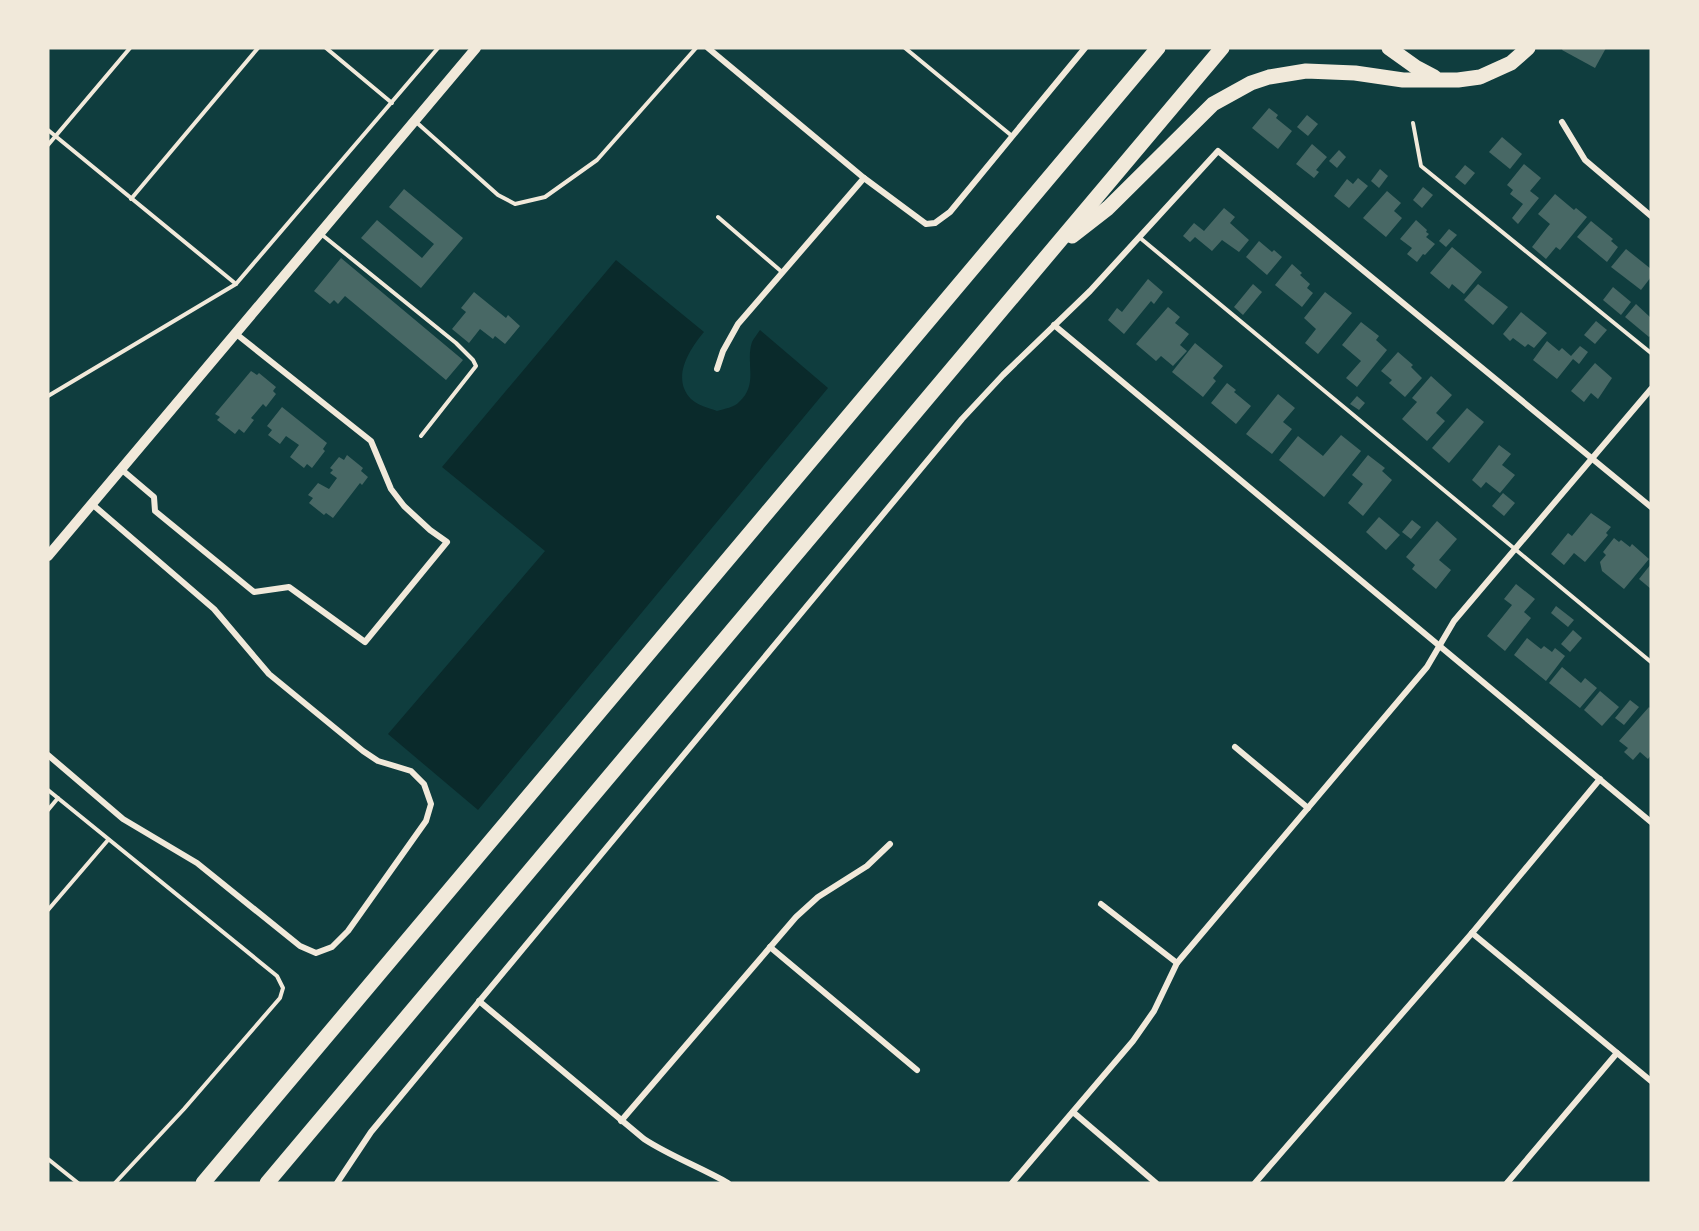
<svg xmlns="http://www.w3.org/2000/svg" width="1699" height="1231" font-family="'Public Sans',sans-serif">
  <rect width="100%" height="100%" fill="#0f3d3e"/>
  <path fill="#0a2a2b" d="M616,260l88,72c-15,18 -33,46 -13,67 6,6 18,9 26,12 7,-2 18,-4 22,-9 20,-18 6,-39 13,-60 2,-4 6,-9 8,-12l68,58 -350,422 -90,-76 157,-183 -103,-84z"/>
  <g fill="#486865">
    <path d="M1563,48h43l-11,20 -33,-18z"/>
    <path d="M1269,108l9,7 -2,3 16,13 -14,18 -26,-21z"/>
    <path d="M1307,115l11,9 -10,12 -11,-9z"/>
    <path d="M1502,137l20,17 -12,15 -21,-17z"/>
    <path d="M1312,144l15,13 -11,13 3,2 -5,6 -18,-14z"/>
    <path d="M1339,150l7,7 -9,11 -8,-7z"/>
    <path d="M1524,164l17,14 -11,13 9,7 -21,26 -6,-6 11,-14 -13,-10 3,-4 -6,-5z"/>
    <path d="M1465,165l10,8 -10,12 -10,-8z"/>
    <path d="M1380,169l8,7 -9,12 -8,-7z"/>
    <path d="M1358,178l10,8 -19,22 -15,-12 13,-17 6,5z"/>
    <path d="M1423,187l10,8 -11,13 -9,-8z"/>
    <path d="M404,189l59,49 -42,50 -60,-50 16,-18 45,38 12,-14 -45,-37z"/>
    <path d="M1387,191l14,12 -7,8 8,7 -16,19 -23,-19z"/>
    <path d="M1555,194l19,16 2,-2 11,9 -27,33 -4,-3 -10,12 -14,-12 18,-23 -12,-10z"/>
    <path d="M1224,208l11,9 -5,6 19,17 -10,12 -17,-12 -10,11 -17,-14 -5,5 -7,-6 11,-13 10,8z"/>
    <path d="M1416,220l11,10 -1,2 3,2 -3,3 9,7 -10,11 -2,-1 -6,8 -10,-8 5,-6 -12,-9z"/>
    <path d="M1591,221l22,18 -2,2 7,6 -11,15 -30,-25z"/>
    <path d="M1449,229l8,6 -11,12 -7,-6z"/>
    <path d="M1259,241l13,11 2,-2 8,7 -15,18 -21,-18z"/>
    <path d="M1452,247l30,25 -18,22 -12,-10 -3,5 -19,-16z"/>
    <path d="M1626,249l25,20v8l-10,13 -30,-23z"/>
    <path d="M341,258l122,102 -17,20 -101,-84 -7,8 -4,-4 -4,4 -16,-13z"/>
    <path d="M1292,264l10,9 -2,2 10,9 -3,4 6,5 -11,14 -27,-22z"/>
    <path d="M1148,279l15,13 -9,12 -3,-3 -27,33 -16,-14 9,-12 5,4z"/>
    <path d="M1253,284l9,8 -19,23 -9,-8z"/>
    <path d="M1478,284l30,23 -15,18 -29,-25z"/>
    <path d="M1613,287l18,15 -10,13 -18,-15z"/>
    <path d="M474,292l32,26 2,-3 12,11 -15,18 -10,-8 -2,3 -13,-10 -11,14 -17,-14 14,-17 -5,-4z"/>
    <path d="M1325,292l27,21 -34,41 -13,-11 11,-14 -12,-11z"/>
    <path d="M1636,304l15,14v17l-2,2 -24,-20z"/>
    <path d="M1168,307l12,10 -5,6 14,11 -9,11 7,6 -14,15 -12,-10 -5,5 -20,-17z"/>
    <path d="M1521,312l26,21 -13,15 -6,-4 -3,3 -12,-9 -3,3 -7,-7z"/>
    <path d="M1596,321l11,9 -12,14 -11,-9z"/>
    <path d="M1361,322l18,14 -3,4 11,10 -30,37 -11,-9 15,-17 -19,-16z"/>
    <path d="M1547,341l12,10 3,-3 9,8 9,-10 8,6 -9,12 -6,-5 -16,20 -24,-19z"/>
    <path d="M1195,343l28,23 -10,12 3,3 -13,16 -31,-25z"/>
    <path d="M1398,352l15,13 -2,2 11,11 -17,19 -16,-14 3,-3 -11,-9z"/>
    <path d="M1595,363l17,15 -14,21 -7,-6 -7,9 -13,-11z"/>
    <path d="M251,371l6,4 2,-2 17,14 -3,4 3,3 -10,13 -3,-3 -12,14 3,2 -10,13 -5,-4 -4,5 -18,-14 3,-3 -5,-3z"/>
    <path d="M1431,376l21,19 -16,18 9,8 -18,20 -25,-22 15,-17 -5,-4z"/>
    <path d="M1227,383l9,7 -2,2 17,14 -15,18 -25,-21z"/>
    <path d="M1278,394l17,14 -12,14 9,7 -20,25 -26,-20z"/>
    <path d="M1357,396l8,7 -6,7 -9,-6z"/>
    <path d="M282,407l45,36 -4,6 2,2 -13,17 -5,-4 -3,4 -14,-11 9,-12 -13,-9 -6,8 -12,-9 4,-5 -5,-4z"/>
    <path d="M1467,408l17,14 -35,41 -17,-15z"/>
    <path d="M1341,435l20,16 -37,46 -45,-37 19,-24 25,20z"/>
    <path d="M1499,445l12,9 -9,11 13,10 -15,18 -14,-11 -5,6 -9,-8z"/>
    <path d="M347,455l16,13 -2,3 7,6 -6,8 -2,-2 -27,35 -7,-5 -2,2 -15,-12 4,-5 -5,-3 10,-12 11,6 8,-11 -7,-5 3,-3 -3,-2 9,-11 5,3z"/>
    <path d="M1368,455l17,13 -3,3 10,9 -29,36 -15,-13 15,-19 -11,-9z"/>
    <path d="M1503,493l12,10 -11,13 -12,-10z"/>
    <path d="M1591,513l20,14 -5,6 2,2 -23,27 -11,-9 -10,12 -13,-11 17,-21 4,3z"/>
    <path d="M1379,517l21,18 -14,15 -20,-18z"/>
    <path d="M1412,520l9,7 -10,12 -9,-7z"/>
    <path d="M1437,521l20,18 -18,21 12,10 -15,19 -24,-20 3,-4 -9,-8z"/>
    <path d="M1614,538l5,4 2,-2 9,7 2,-3 17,15 -25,30 -22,-18 -2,-9 6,-7 -3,-3z"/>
    <path d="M1651,564v25l-12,-10z"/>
    <path d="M1516,584l19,15 -11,13 7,6 -26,33 -18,-15 25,-31 -8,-6z"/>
    <path d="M1556,606l18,14 -6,7 -17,-14z"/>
    <path d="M1573,630l9,8 -12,14 -9,-8z"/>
    <path d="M1527,638l14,11 3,-3 8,6 3,-4 10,8 -19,25 -32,-26z"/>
    <path d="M1562,667l19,16 4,-5 12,10 -17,20 -31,-25z"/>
    <path d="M1600,691l19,16 -17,19 -18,-16z"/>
    <path d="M1630,700l9,7 -15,18 -9,-7z"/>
    <path d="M1649,707l2,2v46l-3,4 -8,-7 -7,8 -9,-8 4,-4 -9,-7z"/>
  </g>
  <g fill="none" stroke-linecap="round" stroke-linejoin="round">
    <g stroke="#f1e9da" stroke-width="4">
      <path d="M326,48l66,55"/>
      <path d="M905,48l107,88"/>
      <path d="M415,121l83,74 17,9 30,-7 52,-37 99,-112"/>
      <path d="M1413,123l8,43 230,187"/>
      <path d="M48,130l188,154"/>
      <path d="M48,145l82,-97"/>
      <path d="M131,199l127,-151"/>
      <path d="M718,217l64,55"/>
      <path d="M321,234l135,109 17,17 3,6 -55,70"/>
      <path d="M1139,237l512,425"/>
      <path d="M48,396l188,-112 202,-236"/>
      <path d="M48,790l229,186 6,12 -3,10 -96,111 -69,74"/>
      <path d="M48,810l10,-12"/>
      <path d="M48,910l60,-70"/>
      <path d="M48,1159l30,24"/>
    </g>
    <g stroke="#f1e9da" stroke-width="6">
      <path d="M708,48l156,130 62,46 9,-1 15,-11 135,-164"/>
      <path d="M1562,122l23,38 66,56"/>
      <path d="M1054,325l597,497"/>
      <path d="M717,369l6,-18 15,-27 126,-146"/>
      <path d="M121,469l33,28 1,14 99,81 35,-5 76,55 82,-100 -17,-12 -26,-24 -13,-17 -20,-48 -136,-108"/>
      <path d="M1235,747l73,61"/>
      <path d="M48,755l75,64 74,44 103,83 16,7 16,-6 16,-16 78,-110 5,-17 -7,-20 -13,-13 -33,-10 -15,-10 -94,-77 -55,-65 -122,-105"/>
      <path d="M1101,904l76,59"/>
      <path d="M1472,933l179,148"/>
      <path d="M770,947l147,123"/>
      <path d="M479,1001l165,138c26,17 56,28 84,44"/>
      <path d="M1073,1112l83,71"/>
      <path d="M621,1121l175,-204 22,-20 49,-31 23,-22"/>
      <path d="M337,1183l34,-51 591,-713 41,-44 87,-84 128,-140 433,356"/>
      <path d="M1012,1183l121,-142 21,-30 23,-48 250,-296 27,-46 197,-232"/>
      <path d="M1255,1183l217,-250 128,-154"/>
      <path d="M1507,1183l110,-130"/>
    </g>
    <path stroke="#f1e9da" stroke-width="10" d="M48,556l428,-508"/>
    <g stroke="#f1e9da" stroke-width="15">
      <path d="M1389,48l28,20 17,9"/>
      <path d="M1072,236l36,-28 105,-104 38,-21 18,-6 37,-6 49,2 48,7h55l22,-3 31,-14 17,-15"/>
      <path d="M203,1183l955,-1135"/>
      <path d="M267,1183l955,-1135"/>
    </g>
  </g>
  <rect width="1699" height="1231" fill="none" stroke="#f1e9da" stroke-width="99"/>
</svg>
